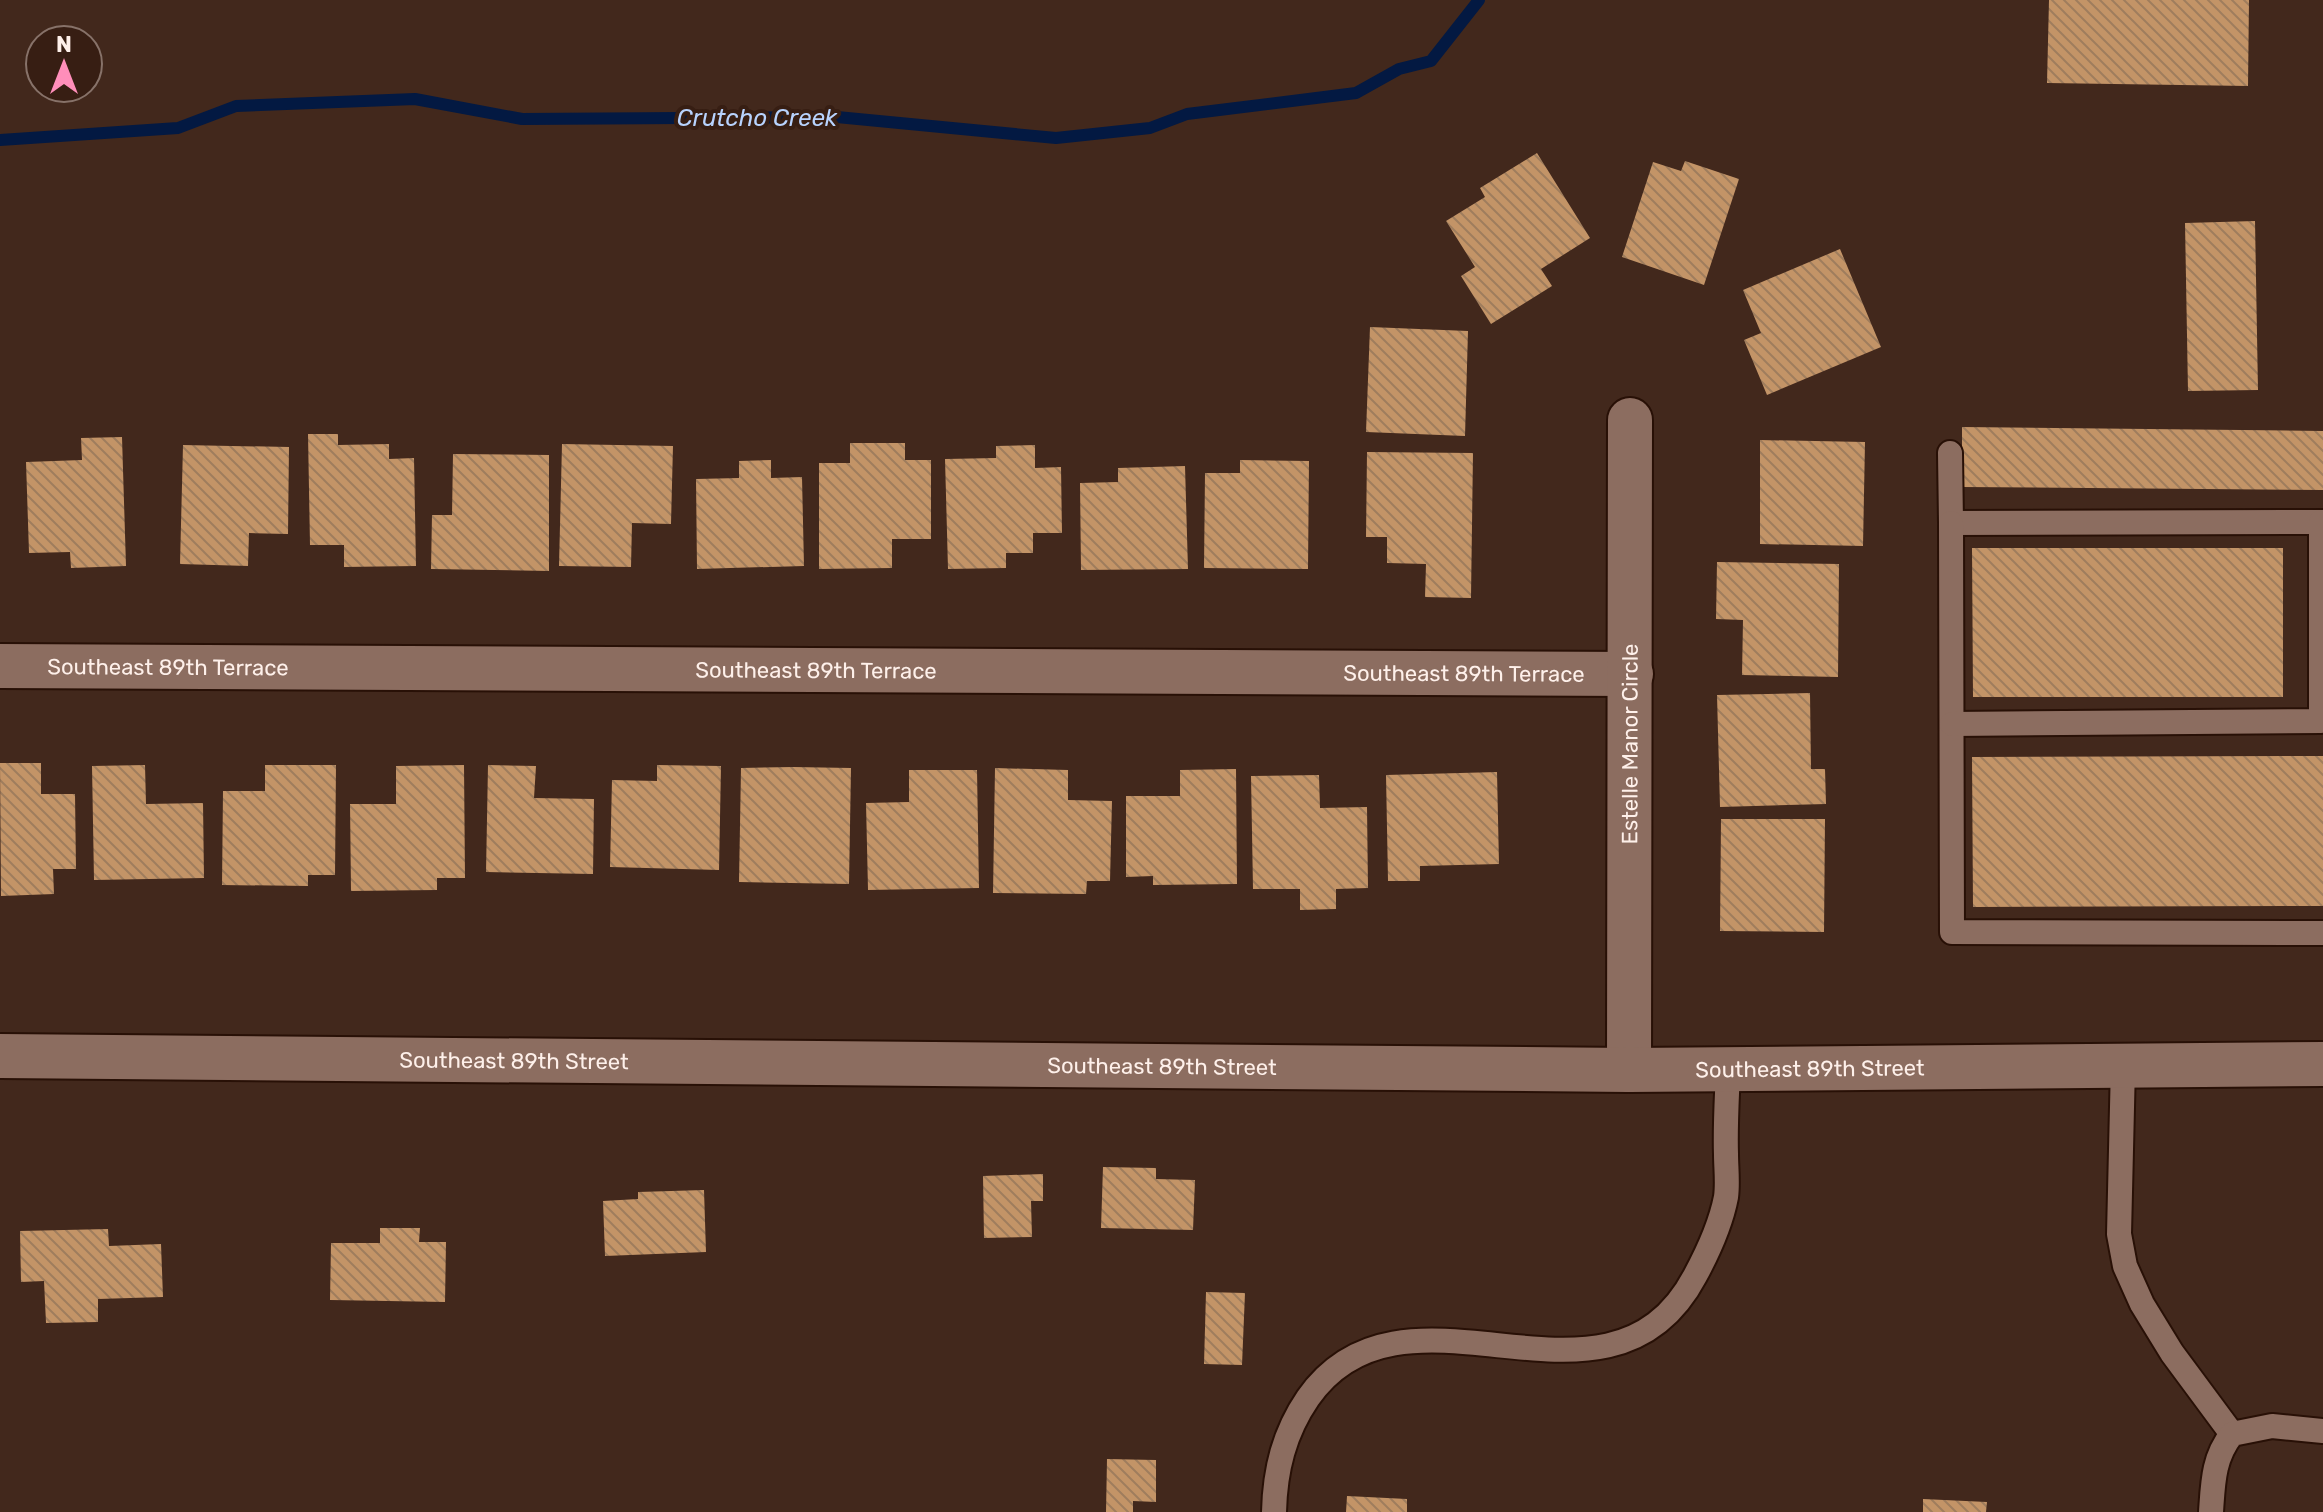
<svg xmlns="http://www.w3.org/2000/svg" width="2323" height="1512" font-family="Rubik,sans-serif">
  <defs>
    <pattern id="building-back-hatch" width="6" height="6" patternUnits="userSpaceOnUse" patternTransform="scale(2)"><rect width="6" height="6" fill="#c39467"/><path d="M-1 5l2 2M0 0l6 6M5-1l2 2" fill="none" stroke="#9f7d5d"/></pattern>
  </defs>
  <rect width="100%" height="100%" fill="#42281c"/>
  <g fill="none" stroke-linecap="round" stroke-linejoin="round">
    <path stroke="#031942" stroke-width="12" d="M0,140l178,-12 58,-22 179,-7 107,20 315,-2 219,21 94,-10 37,-14 169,-21 43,-24 32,-8 48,-61"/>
  </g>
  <g fill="url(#building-back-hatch)">
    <path d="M2049,0h200l-1,86 -201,-3z"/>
    <path d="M1537,153l53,85 -49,31 11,17 -61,38 -30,-48 14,-9 -29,-46 39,-24 -5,-9z"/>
    <path d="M1685,161l54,18 -35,106 -82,-28 31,-95 28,9z"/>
    <path d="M2255,221l3,169 -70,1 -3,-168z"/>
    <path d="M1840,249l41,98 -114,48 -23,-55 17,-7 -18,-43z"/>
    <path d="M1370,327l98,4 -3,105 -99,-4z"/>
    <path d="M1962,427l361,4v59l-361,-3z"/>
    <path d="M308,434h30v11l51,-1v15l25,-1 2,108 -72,1v-22h-34z"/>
    <path d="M122,437l4,129 -55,2 -1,-16 -41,1 -3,-91 56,-2 -1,-22z"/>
    <path d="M1760,440l105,2 -2,104 -103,-2z"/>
    <path d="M850,443h55v17h26v79h-39v29l-73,1v-106h31z"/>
    <path d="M562,444l111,2 -2,78 -39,-1 -1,44 -72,-1z"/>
    <path d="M183,445l106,2 -1,87 -39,-1 -1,33 -68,-2z"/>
    <path d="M1035,445v23l26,-1 1,66h-29v20h-27v15l-58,1 -3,-110 51,-1v-12z"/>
    <path d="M1367,452l106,1 -2,145 -46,-1 1,-33 -39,-1v-26h-21z"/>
    <path d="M453,454l96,1v116l-118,-2 1,-54h20z"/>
    <path d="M771,460v18l31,-1 2,89 -107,3 -1,-90 43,-1v-17z"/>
    <path d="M1240,460l69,1 -1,108 -104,-1 1,-95h35z"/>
    <path d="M1185,466l3,103 -107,1 -1,-87 38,-1v-14z"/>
    <path d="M1972,548h311v149h-310z"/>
    <path d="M1717,562l122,2 -1,113 -96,-2 1,-55 -27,-1z"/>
    <path d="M1810,693l1,76h14l1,35 -106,3 -3,-112z"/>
    <path d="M2323,756v150l-350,1 -1,-150z"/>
    <path d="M0,763h41v31h34l1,75h-23l1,25 -53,2z"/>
    <path d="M145,765l1,39 57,-1 1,75 -110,2 -2,-114z"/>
    <path d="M265,765h71l-1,110h-27v11l-86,-1 1,-94h42z"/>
    <path d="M464,765l1,113h-28v12l-86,1 -1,-87h46v-38z"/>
    <path d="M488,765l48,1 -2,32 60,1 -1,75 -107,-2z"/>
    <path d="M657,765l64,1 -2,104 -109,-3 2,-87 45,1z"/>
    <path d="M793,767l58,1 -2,116 -110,-2 2,-114z"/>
    <path d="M995,768l73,2v30l44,1 -2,80h-23l-1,13 -93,-1z"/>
    <path d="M1236,769l1,115 -84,1v-9l-27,1v-81h54v-26z"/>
    <path d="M909,770h68l2,118 -111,2 -2,-87 43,-1z"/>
    <path d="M1497,772l2,92 -79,2v15h-32l-2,-106z"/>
    <path d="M1319,775l1,33 47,-1 1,81 -32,1v20l-36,1v-21h-47l-2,-113z"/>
    <path d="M1721,819h104l-1,113 -104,-1z"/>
    <path d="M1103,1167l53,1v11l39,1 -2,50 -92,-2z"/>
    <path d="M1043,1174v27h-12l1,36 -48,1 -1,-62z"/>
    <path d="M704,1190l2,62 -101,4 -2,-55 35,-2v-7z"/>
    <path d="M380,1228h40l-1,14h27l-1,60 -115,-2 1,-57h49z"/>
    <path d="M108,1229l1,17 52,-2 2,53 -65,2v23l-52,1 -2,-42 -23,1 -1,-51z"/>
    <path d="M1206,1292l39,1 -3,72 -38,-1z"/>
    <path d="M1107,1459l49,1v42l-23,-1v11h-27z"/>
    <path d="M1347,1496l60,3v13h-61z"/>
    <path d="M1923,1499l64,3 -1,10h-63z"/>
  </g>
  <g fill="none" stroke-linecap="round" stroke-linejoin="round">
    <g stroke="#281006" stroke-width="28">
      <g id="service">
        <path d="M1950,453l1,70 372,-1"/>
        <path d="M1951,523l1,409 371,1"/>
        <path d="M1952,724l369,-3v-199"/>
        <path d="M2123,1065l-4,169 6,32 17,38 30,49 60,81"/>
        <path d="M1274,1512c1,-42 10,-79 34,-114 98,-140 300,42 387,-122 13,-24 26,-53 31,-79 2,-14 0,-29 0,-43 -1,-28 1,-57 2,-85"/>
        <path d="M2211,1512c2,-29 2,-54 21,-78l40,-8 51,5"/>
      </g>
    </g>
    <g stroke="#281006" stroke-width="48">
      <g id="minor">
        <path id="s1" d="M0,666l1631,8"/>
        <path id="s2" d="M1629,1070l1,-650"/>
      </g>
    </g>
    <g stroke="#281006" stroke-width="48">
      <g id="tertiary">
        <path id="s3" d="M0,1056l1629,14 694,-6"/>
      </g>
    </g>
    <use href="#service" stroke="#8c6d60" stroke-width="24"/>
    <use href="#minor" stroke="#8c6d60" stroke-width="44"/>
    <use href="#tertiary" stroke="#8c6d60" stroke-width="44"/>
  </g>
  <g text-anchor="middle" stroke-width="8" stroke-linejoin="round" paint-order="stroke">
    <g font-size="22" fill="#fef0ea" stroke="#371e13">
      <text dy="8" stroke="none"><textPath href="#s1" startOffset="168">Southeast 89th Terrace</textPath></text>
      <text dy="8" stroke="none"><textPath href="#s1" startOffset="816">Southeast 89th Terrace</textPath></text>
      <text dy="8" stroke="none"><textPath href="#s1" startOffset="1464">Southeast 89th Terrace</textPath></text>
      <text dy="8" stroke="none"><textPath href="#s2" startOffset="326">Estelle Manor Circle</textPath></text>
      <text dy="8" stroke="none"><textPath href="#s3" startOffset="514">Southeast 89th Street</textPath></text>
      <text dy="8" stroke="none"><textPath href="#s3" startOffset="1162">Southeast 89th Street</textPath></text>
      <text dy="8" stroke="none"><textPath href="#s3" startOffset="1810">Southeast 89th Street</textPath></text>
    </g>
    <g font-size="24" font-style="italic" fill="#b8d3fe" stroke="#371e13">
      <text x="757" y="126">Crutcho Creek</text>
    </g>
  </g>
  <g transform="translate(64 64)"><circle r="38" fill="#371e13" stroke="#877269" stroke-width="2"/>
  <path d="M0-6L14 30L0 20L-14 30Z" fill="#ff8eba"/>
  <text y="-12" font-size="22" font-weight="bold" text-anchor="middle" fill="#fef0ea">N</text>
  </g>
</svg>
